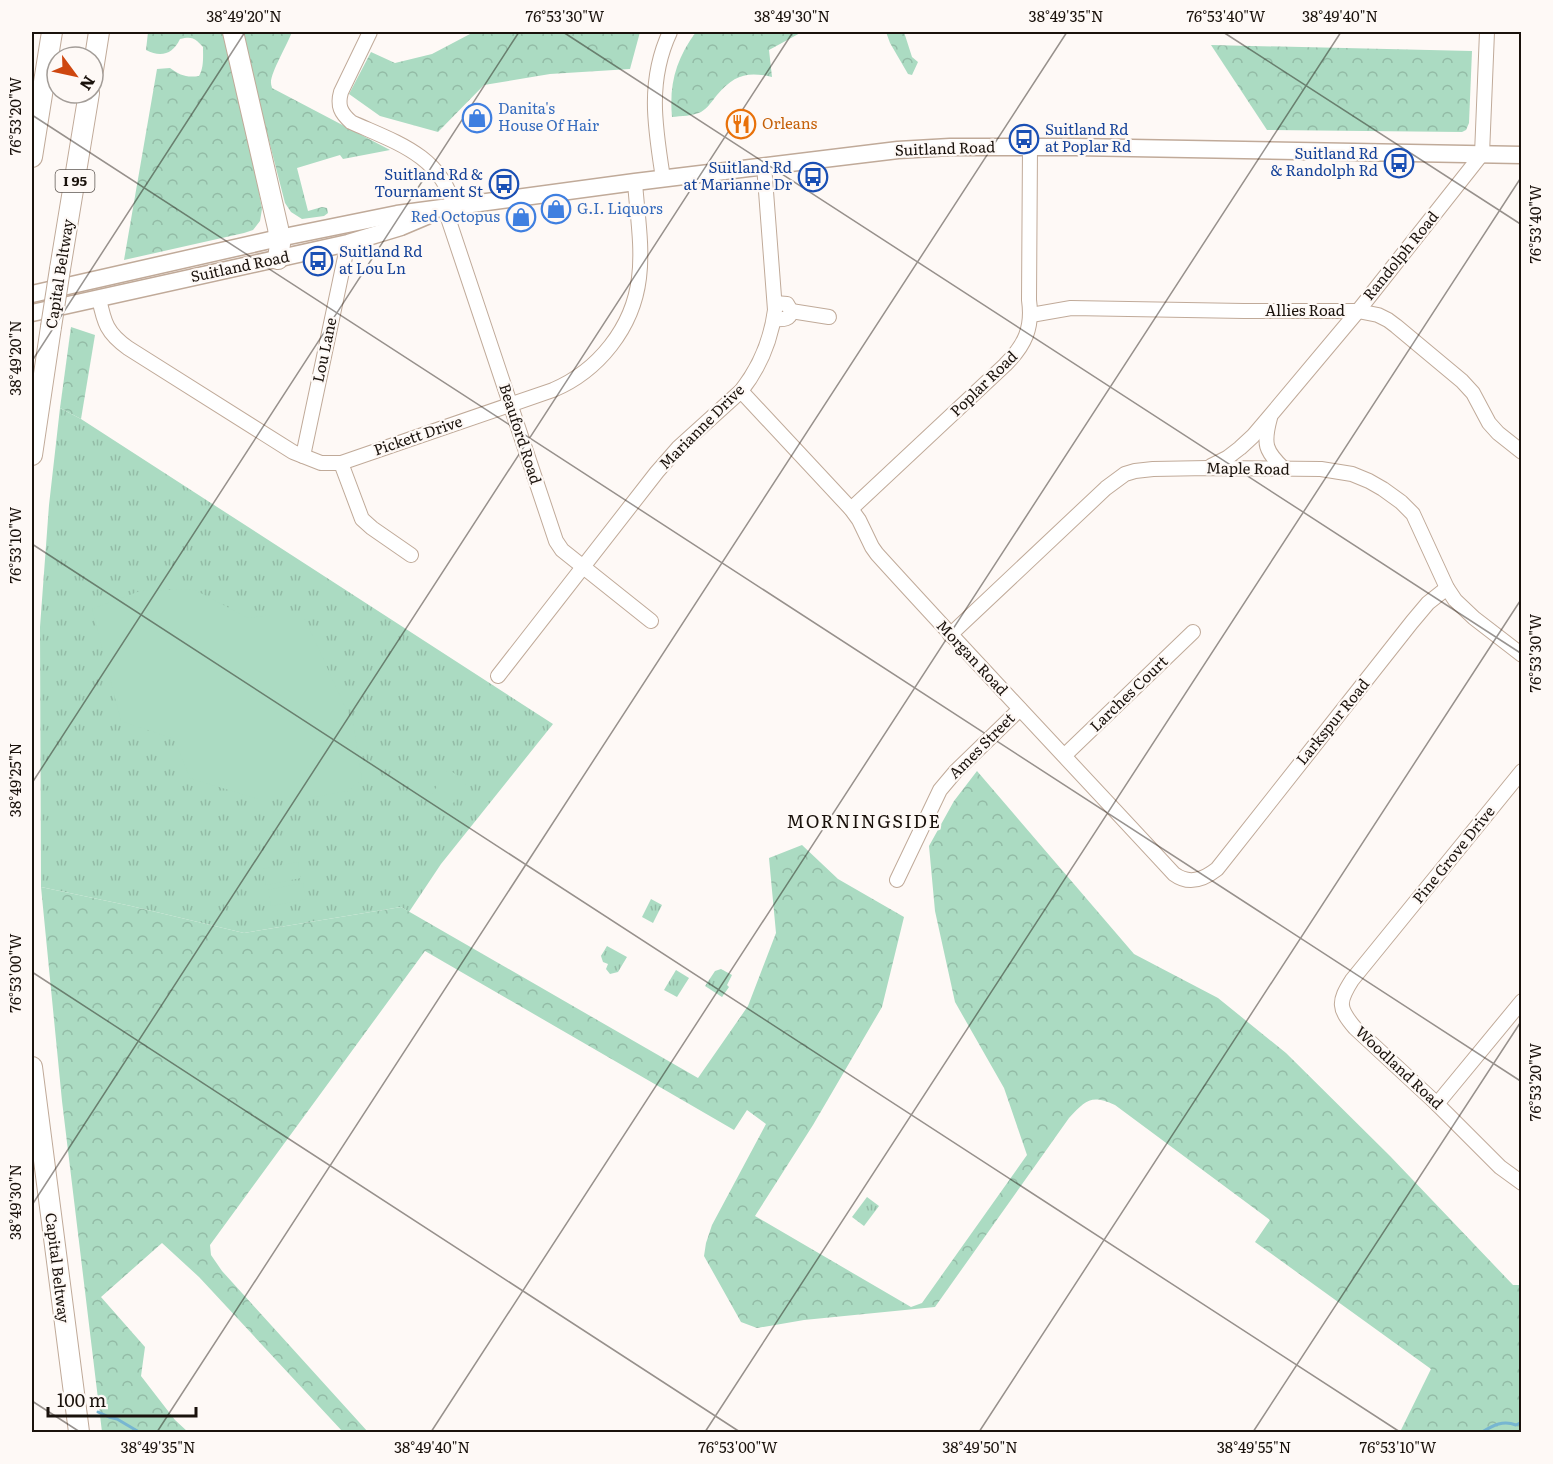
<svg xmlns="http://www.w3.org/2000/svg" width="1553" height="1464" font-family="Literata,serif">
  <defs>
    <pattern id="grass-tufts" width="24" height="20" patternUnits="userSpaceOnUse" patternTransform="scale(1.5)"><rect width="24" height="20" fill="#abdbc2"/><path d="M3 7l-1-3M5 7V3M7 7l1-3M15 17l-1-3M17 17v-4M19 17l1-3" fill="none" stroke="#93bba6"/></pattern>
    <pattern id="forest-crowns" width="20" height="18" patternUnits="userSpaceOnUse" patternTransform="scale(1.5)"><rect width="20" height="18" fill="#abdbc2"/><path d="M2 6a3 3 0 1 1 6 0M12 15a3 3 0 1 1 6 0" fill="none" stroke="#93bba6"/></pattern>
  </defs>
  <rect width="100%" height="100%" fill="#fef9f6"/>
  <g fill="url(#grass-tufts)">
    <path d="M60,408l21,11 472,305 -112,140 -32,48 -8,-5 -157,26 -113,-27 -90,-19 -1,-260 9,-122z"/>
    <path d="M651,899l11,6 -9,18 -11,-6z"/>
    <path d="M607,946l20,11 -9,15 -8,2 -4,-5 2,-5 -5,-2 -2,-6z"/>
    <path d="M721,969l11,6 -5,10 2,2 -7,10 -17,-11 10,-15z"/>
    <path d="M676,970l13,8 -12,19 -13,-7z"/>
    <path d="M867,1197l12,9 -15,20 -12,-9z"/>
  </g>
  <g fill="url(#forest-crowns)">
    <path d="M148,32h75l31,132 8,45 -2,12 -7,9 -9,3 -120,27 33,-191 13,-1c10,7 16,10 29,8 5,-8 4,-20 4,-29 -8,-9 -11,-11 -23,-8 -7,15 -19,19 -34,11z"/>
    <path d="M241,32h51c-4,11 -22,42 -21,51 0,2 1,4 1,5l118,62 -47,9 -3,-4 -43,13 11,43 14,-4 5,1 1,5 -4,3 -22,3 -11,-7 -6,-9z"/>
    <path d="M471,32h169l-10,37 -80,5 -66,11 -46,47 -58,-16 -31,-22 22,-42 24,11 37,-9 38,-20z"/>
    <path d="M696,32h106l-33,18 3,27c-25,-6 -38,-2 -55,18 -5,6 -9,13 -16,17 -8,4 -20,4 -29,5 -3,-33 4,-58 24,-85z"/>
    <path d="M886,32h18l8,25 6,5 -6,13 -4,-1 -18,-31z"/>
    <path d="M1211,45l261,6 -3,72 -3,7 -4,2 -195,-2z"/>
    <path d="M71,327l24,8 -14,84 -21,-11z"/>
    <path d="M977,771l157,183 84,44 68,55 104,103 123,129h8v147h-121l31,-63 -176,-127 15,-22 -155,-115c-24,-11 -29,-5 -46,13l-134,189 -131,13 -47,8 -16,-6 -37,-66 2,-13 6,-18 54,-101 -19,-14 -13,20 -309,-179 -215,294 1,10 11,16 146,161h-25l-144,-155 -37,-34 -61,54 44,50 -4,29 34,44 13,12h-86l-40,-331 -21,-214 90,19 113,27 157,-26 297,171 50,-72 28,-73 -7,-75 33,-13 36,34 66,38 -22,90 -69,118 -58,91 156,91 11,-4 105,-148 -23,-67 -49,-86 -20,-91 -6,-65 25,-45z"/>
  </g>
  <g fill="#abdbc2">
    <path d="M193,589l55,29 26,-3h29l50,109 9,55 -14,12 -45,8h-45l-68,-21 -16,-39 -53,-18 -29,-112 48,-18z"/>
    <path d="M448,769l19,13 -21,32 -19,-12z"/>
    <path d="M298,862l3,16 -35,7 -3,-16z"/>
    <path d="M303,883l3,16 -35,7 -3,-16z"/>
  </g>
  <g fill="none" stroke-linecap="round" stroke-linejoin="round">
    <g stroke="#77b6d1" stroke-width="3">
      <path d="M98,1412l11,5 8,2 22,13"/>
      <path d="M1482,1432c12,-7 21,-12 34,-7l6,-3"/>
    </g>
    <g stroke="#c0aa99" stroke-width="16">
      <g id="minor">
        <path d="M370,32l-29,60c-4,14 0,21 10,30 44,20 90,33 103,85"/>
        <path d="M663,178c-8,-51 -16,-97 7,-146"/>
        <path d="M445,209l111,332 6,9 89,71"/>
        <path d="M99,298c5,25 8,35 29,50l165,104 28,11h20l212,-73c45,-19 80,-62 86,-112 4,-31 -2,-65 -4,-96"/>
        <path d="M791,311l38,6"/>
        <path d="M1031,315l40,-7 173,3h114l20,4 10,5 8,6 66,55 11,12 16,30 9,10 24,19"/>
        <path d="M774,319c7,0 16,2 17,-8l-4,-7 -12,-1"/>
        <path d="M741,391l110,118 8,11 13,27 5,7c98,108 198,213 297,320 15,11 29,6 43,-5l195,-247 16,-19 19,-15"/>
        <path d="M1270,418c-7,26 -5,33 14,51"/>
        <path d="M303,456l45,-213"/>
        <path d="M341,463l21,56 10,9 39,27"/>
        <path d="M1211,466l16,-8 13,-10 13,-12 17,-20 88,-105 124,-157 5,-122"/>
        <path d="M851,509l154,-144c20,-20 28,-37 24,-65l1,-153"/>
        <path d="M950,635l156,-147 19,-14 10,-3 18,-2 55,-1 113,1 31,5 17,7 14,8 18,13 12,12 34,74 8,12 19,18 48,37"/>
        <path d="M498,676l159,-204 21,-24 63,-57c19,-24 30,-51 34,-81l-11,-145"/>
        <path d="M1065,755l128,-123"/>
        <path d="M1522,771l-170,209c-14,22 -14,28 3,48l82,76 63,63 22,16"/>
        <path d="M897,880l43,-90 16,-19 64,-62"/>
        <path d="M1437,1104l85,-103"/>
      </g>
    </g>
    <g stroke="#c0aa99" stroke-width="19">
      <g id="major">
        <path d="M32,294l247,-56 118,-24 238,-32 263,-32 52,-3h125l447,8"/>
        <path d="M32,313l316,-70 53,-16 26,-11"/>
      </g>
    </g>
    <g stroke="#c0aa99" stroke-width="22">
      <g id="highway">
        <path d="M233,32l45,196 2,16 -2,15"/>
        <path d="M93,70l6,-38"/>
        <path d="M32,157l20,-125"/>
        <path d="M60,269l29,-176"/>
        <path d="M32,455l19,-128"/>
        <path d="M32,1067l47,365"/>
      </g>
    </g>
    <use href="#minor" stroke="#fff" stroke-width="14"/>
    <use href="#major" stroke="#fff" stroke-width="16"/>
    <use href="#highway" stroke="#fff" stroke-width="20"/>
    <g stroke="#c0aa99" stroke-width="22" stroke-linecap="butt">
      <path id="highway-bridge" d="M51,327l9,-58"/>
    </g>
    <use href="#highway-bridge" stroke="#fff" stroke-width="20"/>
  </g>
  <path fill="none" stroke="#1a120c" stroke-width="1.5" stroke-opacity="0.45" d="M563,32l959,622M1223,32l299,193M32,115l1490,967M32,361l213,-329M32,544l1368,888M32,783l487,-751M32,972l708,460M32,1205l761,-1173M32,1401l48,31M157,1432l910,-1400M431,1432l910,-1400M705,1432l817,-1256M979,1432l543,-834M1253,1432l269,-412"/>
  <defs>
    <g id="shop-ring" transform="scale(1.5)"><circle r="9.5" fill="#fef9f6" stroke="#3f7fe0" stroke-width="1.5"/><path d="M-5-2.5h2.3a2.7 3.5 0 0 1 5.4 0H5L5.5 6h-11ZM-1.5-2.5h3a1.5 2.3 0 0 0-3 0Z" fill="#3f7fe0"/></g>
    <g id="restaurant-ring" transform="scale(1.5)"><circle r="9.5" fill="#fef9f6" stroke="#e8710a" stroke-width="1.5"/><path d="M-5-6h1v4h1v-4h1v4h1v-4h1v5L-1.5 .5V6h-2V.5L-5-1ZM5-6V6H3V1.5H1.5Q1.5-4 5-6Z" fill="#e8710a"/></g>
    <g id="bus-ring" transform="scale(1.5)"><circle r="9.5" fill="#fef9f6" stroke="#1a4fb4" stroke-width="1.5"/><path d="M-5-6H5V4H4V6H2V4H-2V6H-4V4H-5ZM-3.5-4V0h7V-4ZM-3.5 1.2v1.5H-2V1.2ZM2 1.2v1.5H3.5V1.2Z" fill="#1a4fb4"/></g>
  </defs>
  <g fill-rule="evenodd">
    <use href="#shop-ring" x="477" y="118"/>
    <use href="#restaurant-ring" x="741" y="124"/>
    <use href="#bus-ring" x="1024" y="139"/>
    <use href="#bus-ring" x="1399" y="163"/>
    <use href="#bus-ring" x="813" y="177"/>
    <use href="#bus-ring" x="504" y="184"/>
    <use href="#shop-ring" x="556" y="209"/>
    <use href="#shop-ring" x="521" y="217"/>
    <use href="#bus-ring" x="318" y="261"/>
  </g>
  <g text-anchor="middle" stroke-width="4.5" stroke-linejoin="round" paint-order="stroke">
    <rect fill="#fef9f6" stroke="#5e5752" stroke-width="1.5" x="55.5" y="170" width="39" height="22" rx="4.5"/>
    <g font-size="14" font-weight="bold" fill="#1a120c">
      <text x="75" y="186">I 95</text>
    </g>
    <g font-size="15" fill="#366cbe" stroke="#fef9f6" text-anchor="start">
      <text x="498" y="114">Danita's<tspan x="498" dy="17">House Of Hair</tspan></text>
      <text x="577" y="214">G.I. Liquors</text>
      <text x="500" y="222" text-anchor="end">Red Octopus</text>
    </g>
    <g font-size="15" fill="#c56008" stroke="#fef9f6" text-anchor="start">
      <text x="762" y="129">Orleans</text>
    </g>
    <g font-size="15" fill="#164399" stroke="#fef9f6" text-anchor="end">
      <text x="1045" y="135" text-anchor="start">Suitland Rd<tspan x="1045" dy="17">at Poplar Rd</tspan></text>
      <text x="1378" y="159">Suitland Rd<tspan x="1378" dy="17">&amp; Randolph Rd</tspan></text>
      <text x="792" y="173">Suitland Rd<tspan x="792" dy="17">at Marianne Dr</tspan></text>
      <text x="483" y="180">Suitland Rd &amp;<tspan x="483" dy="17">Tournament St</tspan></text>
      <text x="339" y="257" text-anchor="start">Suitland Rd<tspan x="339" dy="17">at Lou Ln</tspan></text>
    </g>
    <g font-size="15" fill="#1a120c" stroke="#fef9f6">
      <text transform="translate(945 149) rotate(-2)" y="5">Suitland Road</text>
      <text transform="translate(1401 256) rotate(-51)" y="5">Randolph Road</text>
      <text transform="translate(240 267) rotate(-12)" y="5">Suitland Road</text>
      <text transform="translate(60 274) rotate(-81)" y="5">Capital Beltway</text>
      <text x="1305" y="316">Allies Road</text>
      <text transform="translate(325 350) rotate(-78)" y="5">Lou Lane</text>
      <text transform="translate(984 384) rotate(-44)" y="5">Poplar Road</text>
      <text transform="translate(702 427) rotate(-45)" y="5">Marianne Drive</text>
      <text transform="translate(520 434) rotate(72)" y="5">Beauford Road</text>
      <text transform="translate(418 436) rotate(-19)" y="5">Pickett Drive</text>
      <text transform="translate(1248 469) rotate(1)" y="5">Maple Road</text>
      <text transform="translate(972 658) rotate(47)" y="5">Morgan Road</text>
      <text transform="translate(1129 694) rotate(-44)" y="5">Larches Court</text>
      <text transform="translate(1333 722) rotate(-51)" y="5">Larkspur Road</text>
      <text transform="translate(982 746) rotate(-45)" y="5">Ames Street</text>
      <text transform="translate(1454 855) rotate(-51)" y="5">Pine Grove Drive</text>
      <text transform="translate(1399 1068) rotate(43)" y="5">Woodland Road</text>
      <text transform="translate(57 1268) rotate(83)" y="5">Capital Beltway</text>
    </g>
    <g font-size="18" letter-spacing="1.5" fill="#1a120c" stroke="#fef9f6">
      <text x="864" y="828">MORNINGSIDE</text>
    </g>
  </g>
  <rect width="1553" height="1464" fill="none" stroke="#fef9f6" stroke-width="66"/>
  <g transform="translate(75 75) rotate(123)"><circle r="28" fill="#fef9f6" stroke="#a39d98" stroke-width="1.5"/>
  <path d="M0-4.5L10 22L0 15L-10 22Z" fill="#ce4710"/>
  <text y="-9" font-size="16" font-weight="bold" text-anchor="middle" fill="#1a120c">N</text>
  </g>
  <path d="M48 1407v9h148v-9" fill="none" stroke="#1a120c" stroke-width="3"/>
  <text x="57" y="1407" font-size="18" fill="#1a120c" stroke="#fef9f6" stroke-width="4.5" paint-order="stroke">100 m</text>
  <rect x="33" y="33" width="1487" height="1398" fill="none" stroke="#1a120c" stroke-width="2"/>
  <g font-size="15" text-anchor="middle" fill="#1a120c">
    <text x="244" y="22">38°49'20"N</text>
    <text x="565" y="22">76°53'30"W</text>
    <text x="792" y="22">38°49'30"N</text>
    <text x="1066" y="22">38°49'35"N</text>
    <text x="1226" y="22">76°53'40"W</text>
    <text x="1340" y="22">38°49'40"N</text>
    <text transform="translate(16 116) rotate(-90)" y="5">76°53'20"W</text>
    <text transform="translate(1536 224) rotate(-90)" y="5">76°53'40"W</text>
    <text transform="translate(16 358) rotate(-90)" y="5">38°49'20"N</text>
    <text transform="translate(16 545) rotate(-90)" y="5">76°53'10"W</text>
    <text transform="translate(1536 653) rotate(-90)" y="5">76°53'30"W</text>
    <text transform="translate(16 780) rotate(-90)" y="5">38°49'25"N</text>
    <text transform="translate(16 973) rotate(-90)" y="5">76°53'00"W</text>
    <text transform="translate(1536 1082) rotate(-90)" y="5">76°53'20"W</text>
    <text transform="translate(16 1202) rotate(-90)" y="5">38°49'30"N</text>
    <text x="158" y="1453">38°49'35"N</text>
    <text x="432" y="1453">38°49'40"N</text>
    <text x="738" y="1453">76°53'00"W</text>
    <text x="980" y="1453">38°49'50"N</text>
    <text x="1254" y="1453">38°49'55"N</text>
    <text x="1398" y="1453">76°53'10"W</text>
  </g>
</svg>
